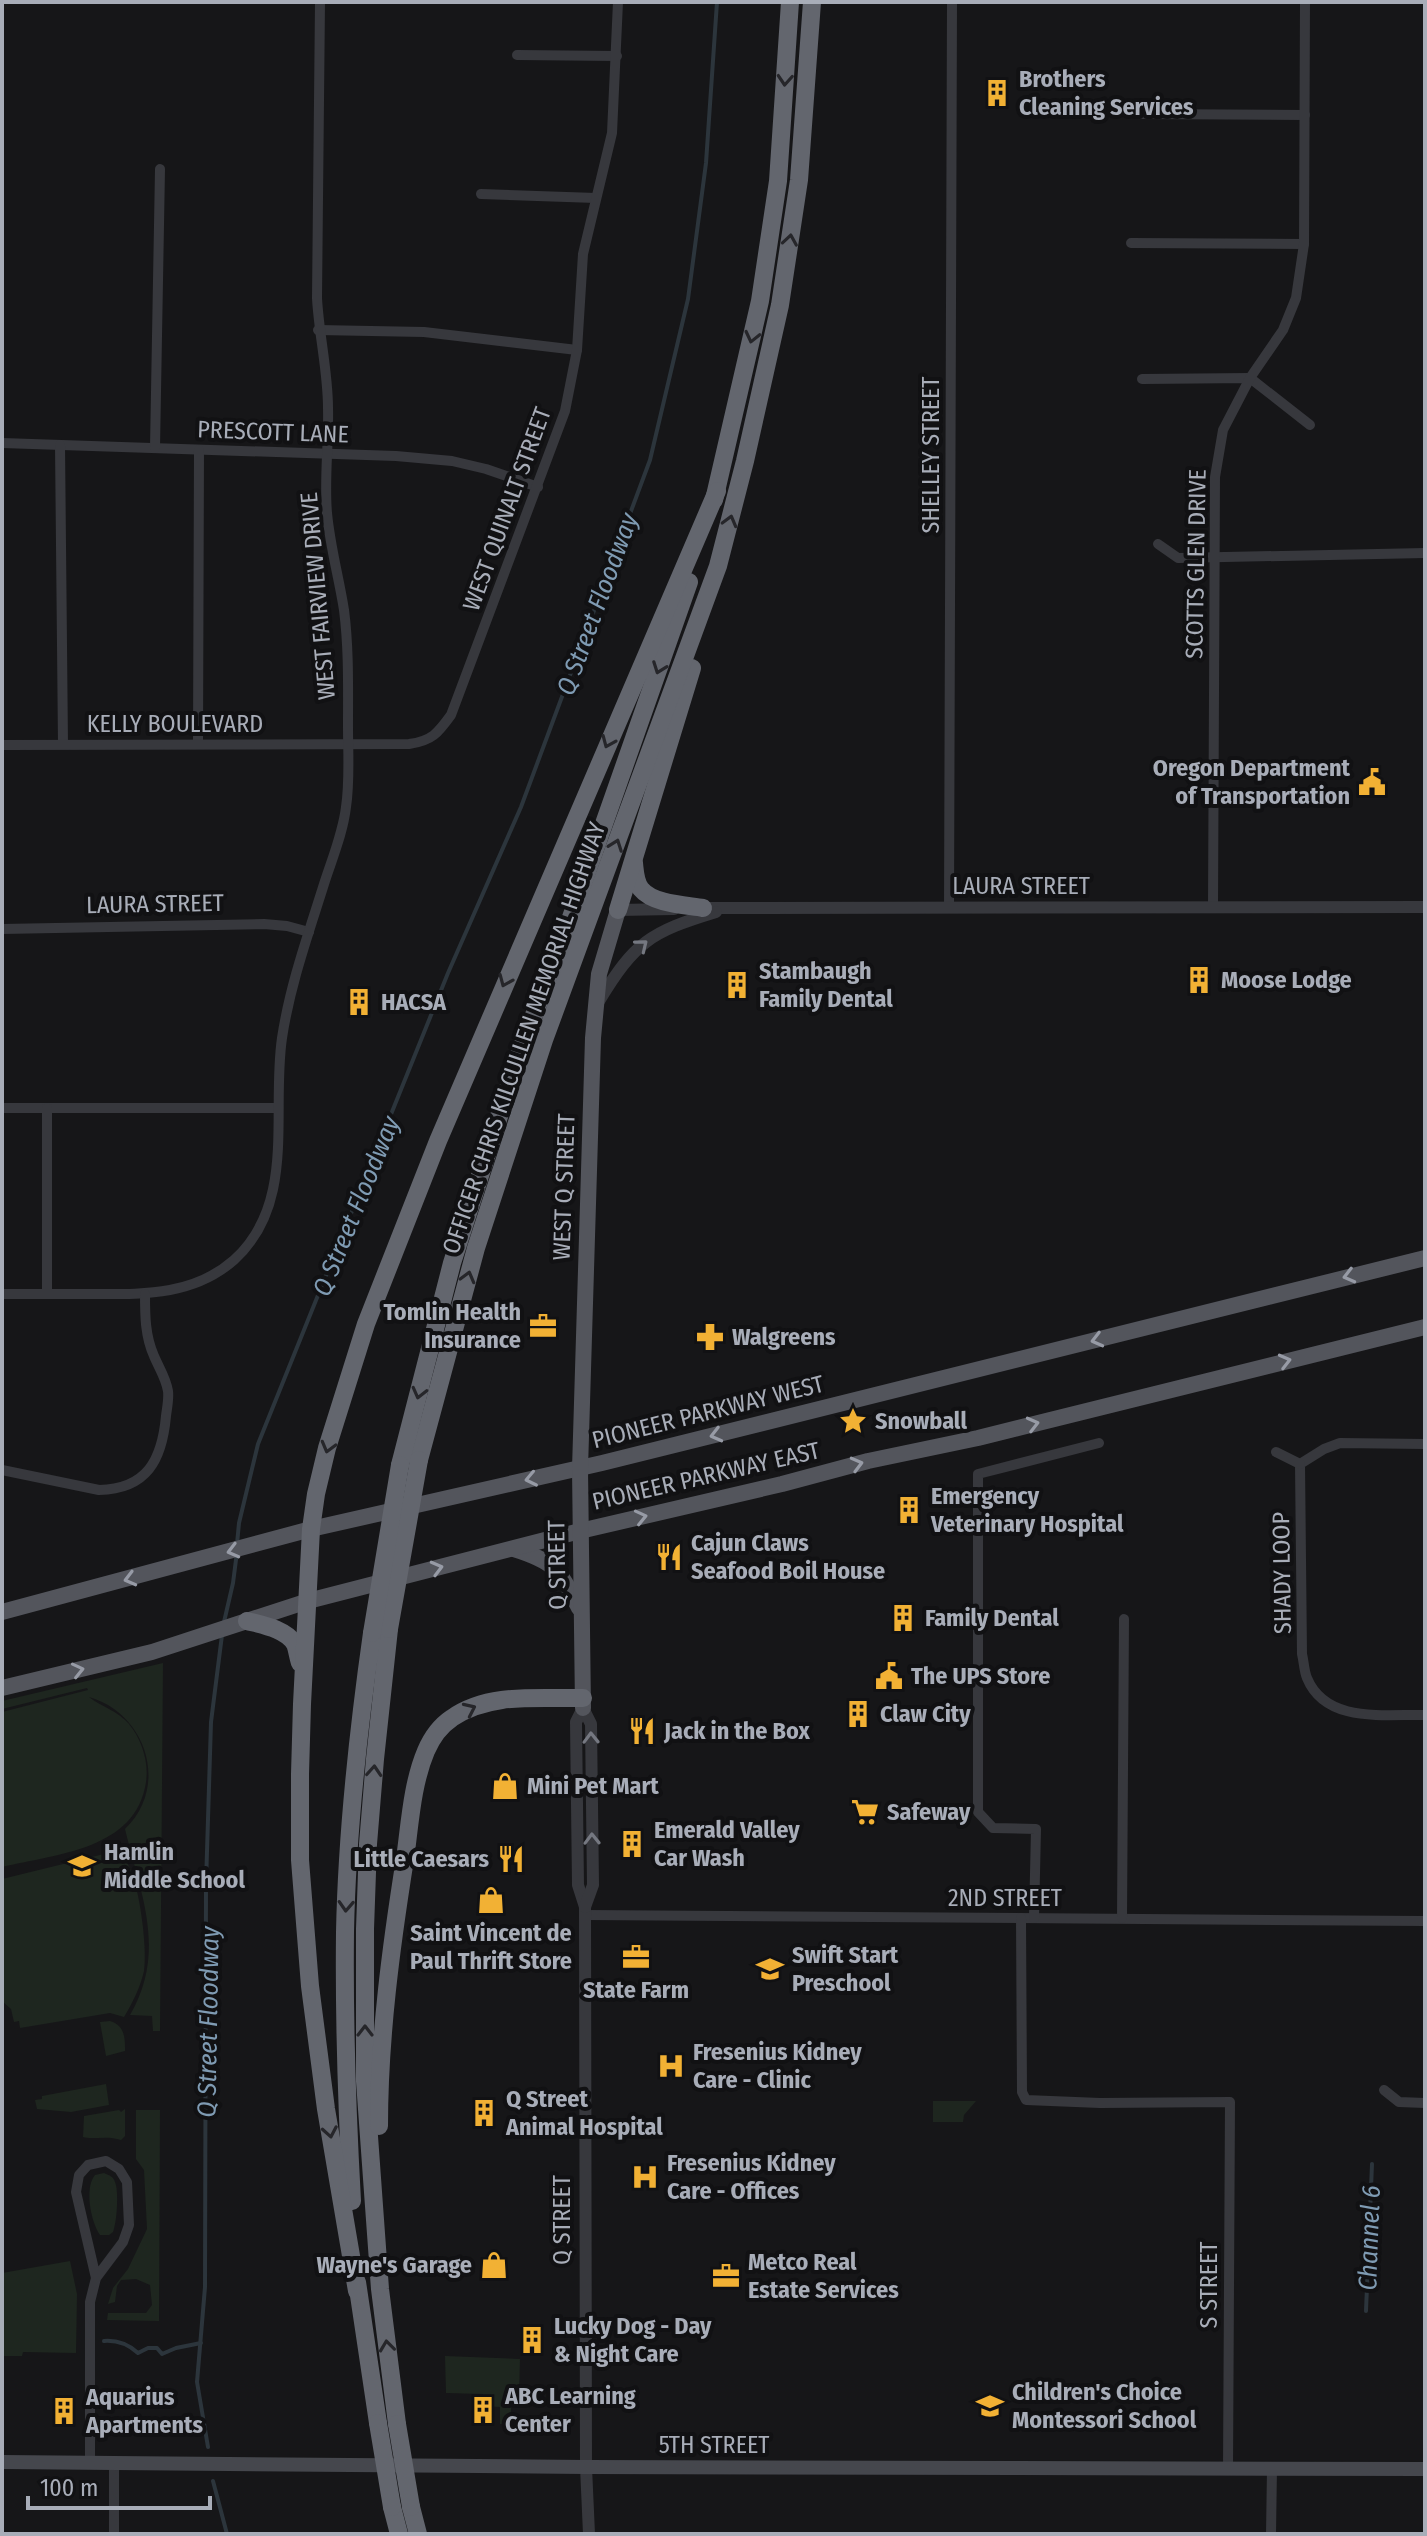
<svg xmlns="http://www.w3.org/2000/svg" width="1427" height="2536" font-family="'Fira Sans Condensed',sans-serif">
  <rect width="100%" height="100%" fill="#161618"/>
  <g fill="#1e261f">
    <path d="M163,1663l-3,368h-7l-1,-15 -22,-1c37,-64 11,-120 -5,-186 45,-43 21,-116 -36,-132 11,9 29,14 40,27 13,16 20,38 17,58 -10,68 -90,72 -144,85v-155l86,-22 -1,-2 -85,21v-8z"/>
    <path d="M108,1853c7,1 13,2 17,7 14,16 23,90 19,111 -4,17 -11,31 -20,46l-14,-4 -90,15 -1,-7 -5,1 -3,-13 -9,-8v-122z"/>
    <path d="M110,2021c15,5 15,16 15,30l-19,5 -6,-34z"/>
    <path d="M106,2084l3,21 -38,7 -34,-3 -2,-9 7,-1v-3z"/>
    <path d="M933,2101h43l-12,14 -1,7h-30z"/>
    <path d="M125,2109v27l-4,4c-14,-5 -28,0 -38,-3l1,-21 35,-6 2,2z"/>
    <path d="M136,2110h24l-1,211 -52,-1 1,-7h38l6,-8 -2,-20 -14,-6 -15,1 -4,6 -2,16 -7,2 5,-16 15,-19 19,-40 -3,-59 -8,-11z"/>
    <path d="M104,2173c6,3 9,3 11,9 4,9 2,40 -2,50l-4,3h-9c-9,-13 -16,-47 -5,-60z"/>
    <path d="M70,2261l7,33 -1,59 -53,-1 -1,4h-20v-83z"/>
    <path d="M445,2356l75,3 -1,39 -8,-1v27h-11v-17l-21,-1v-6h4v-6l-37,-1z"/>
  </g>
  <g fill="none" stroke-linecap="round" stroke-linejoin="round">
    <g stroke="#2c353c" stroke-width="4">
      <path d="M237,1544l2,-21 19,-79 190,-471 73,-166 129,-347 38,-161 18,-136 11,-161"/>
      <path d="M224,1622l9,-39 4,-31"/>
      <path d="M1366,2311l6,-147"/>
      <path d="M104,2341c14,-1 24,3 34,12l10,-5h9l5,6 14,-6 25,-5"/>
      <path d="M208,2447l-11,-65 8,-95 1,-403 5,-162 11,-87"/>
      <path d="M213,2481l14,53"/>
    </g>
    <g stroke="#37383d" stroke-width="10">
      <path d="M517,55l100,1"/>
      <path d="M1118,105l22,9 165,1"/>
      <path d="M481,194l115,4"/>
      <path d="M1131,243l173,1"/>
      <path d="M318,330l106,2 153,18"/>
      <path d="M1142,379l108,-1 60,47"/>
      <path d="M2,443l394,13 56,5 34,8 52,18"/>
      <path d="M60,445l3,299"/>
      <path d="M155,448l5,-279"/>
      <path d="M1158,544l20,14 247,-5"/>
      <path d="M198,744l1,-294"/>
      <path d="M2,745l407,-1c23,-3 29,-11 42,-29l114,-304 12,-61 6,-96 29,-121 6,-131"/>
      <path d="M949,908l3,-906"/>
      <path d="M1213,908l2,-431 8,-47 27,-52 33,-48 13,-32 8,-54 1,-242"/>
      <path d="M2,929l262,-5 23,2 22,6"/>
      <path d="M2,1108h276"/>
      <path d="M47,1108v186"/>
      <path d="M2,1294c29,0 57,0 86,0 52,0 104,3 146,-34 63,-57 37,-147 48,-222 8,-53 26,-103 42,-154 8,-25 19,-51 22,-77 4,-26 2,-53 2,-80 0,-39 1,-78 -4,-117 -5,-32 -14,-64 -17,-97 -3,-34 2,-70 1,-105 0,-36 -9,-73 -11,-110l3,-296"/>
      <path d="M1425,1444l-85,-1 -16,6 -24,15 2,190c2,8 2,17 5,24 19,46 78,36 118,37"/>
      <path d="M1276,1452l24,12"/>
      <path d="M2,1470l97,20c48,-1 63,-30 67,-74 1,-8 3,-17 2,-25 -2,-13 -9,-23 -14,-35 -9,-20 -9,-41 -9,-62"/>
      <path d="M585,1915l840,6"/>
      <path d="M1021,1918l1,174 4,8 74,3 130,-1 -2,367"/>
      <path d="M1034,1918l2,-89 -43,-1 -15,-16v-338l121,-31"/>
      <path d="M1122,1918l2,-299"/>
      <path d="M1384,2090l15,12 26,1"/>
      <path d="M90,2462v-160l6,-24 -20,-86 3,-17 9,-10 18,-4 13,8 8,13 2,43 -6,17 -27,36"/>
      <path d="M114,2534v-72"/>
      <path d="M1271,2534l1,-66"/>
    </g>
    <g stroke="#37383d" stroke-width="12">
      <path d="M696,908l729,-1"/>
      <path d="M618,910l56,-1"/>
      <path d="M599,1001c36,-59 51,-69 117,-89"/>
      <path d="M583,1708l-7,14 2,163 7,22 1,560 3,67"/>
      <path d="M583,1708l8,16 2,161 -8,22"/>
    </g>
    <path stroke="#45474d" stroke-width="14" d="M2,2462l584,5 839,2"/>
    <g stroke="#53555c" stroke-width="16">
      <path d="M514,1549c42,13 45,21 65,59"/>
      <path d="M2,1612l309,-83 291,-66 823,-205"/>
      <path d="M2,1688l150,-36 156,-51 272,-70 202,-47 86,-23 110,-23 447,-111"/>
      <path d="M583,1708l-3,-239 13,-431 6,-64 19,-64"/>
    </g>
    <g stroke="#63666e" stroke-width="18">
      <path d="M714,500l46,-199 18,-120 12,-179"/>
      <path d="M634,863c1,9 1,19 7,26 12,15 44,16 62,19"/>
      <path d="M618,910l74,-242"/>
      <path d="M419,1460l57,-212 68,-208 174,-474 27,-105 35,-156 19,-125 13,-178"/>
      <path d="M400,1465l52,-202 66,-206 50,-131 121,-344"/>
      <path d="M247,1621c15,4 39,8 48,23 2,5 3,13 5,19"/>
      <path d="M389,1629l-14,130 -7,85 -3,85v152l15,208 17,135"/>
      <path d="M379,2126c0,-89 12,-179 26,-267 5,-36 7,-75 21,-108 6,-14 14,-25 26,-33 37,-26 87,-19 131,-20"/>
      <path d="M352,2201c-5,-90 -8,-180 -7,-269 2,-100 13,-200 27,-299"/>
      <path d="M357,2282l21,141"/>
      <path d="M357,2291l-31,-182 -16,-123 -10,-126v-86l2,-70 9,-175 5,-35 11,-46 39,-124 72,-183 279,-650"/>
      <path d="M392,2507l7,27"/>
      <path d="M411,2507l7,27"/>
    </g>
    <g stroke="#63666e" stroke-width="18">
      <path d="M389,1629l30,-169"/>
      <path d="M372,1633l28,-168"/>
      <path d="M378,2423l14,84"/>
      <path d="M397,2424l14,83"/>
    </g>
  </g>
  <defs><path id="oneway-chevron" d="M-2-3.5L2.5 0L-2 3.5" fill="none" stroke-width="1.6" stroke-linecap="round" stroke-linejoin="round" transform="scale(2)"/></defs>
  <g stroke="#26262a">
    <use href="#oneway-chevron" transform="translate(785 80) rotate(94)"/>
    <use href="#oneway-chevron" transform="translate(790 240) rotate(-81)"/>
    <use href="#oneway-chevron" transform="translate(752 337) rotate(103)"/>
    <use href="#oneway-chevron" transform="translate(730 521) rotate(-75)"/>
    <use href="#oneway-chevron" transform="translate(659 668) rotate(110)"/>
    <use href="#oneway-chevron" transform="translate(608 742) rotate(113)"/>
    <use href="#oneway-chevron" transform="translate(616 845) rotate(-70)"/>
    <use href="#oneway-chevron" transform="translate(505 981) rotate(113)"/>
    <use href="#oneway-chevron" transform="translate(468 1277) rotate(-75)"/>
    <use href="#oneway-chevron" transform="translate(419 1393) rotate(104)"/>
    <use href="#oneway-chevron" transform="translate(328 1447) rotate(105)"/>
    <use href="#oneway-chevron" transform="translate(470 1709) rotate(-25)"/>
    <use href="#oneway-chevron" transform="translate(374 1771) rotate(-86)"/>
    <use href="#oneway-chevron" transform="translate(346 1906) rotate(93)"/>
    <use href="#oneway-chevron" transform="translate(365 2031) rotate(-90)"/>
    <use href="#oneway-chevron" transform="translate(330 2132) rotate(80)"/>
    <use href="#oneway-chevron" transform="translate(387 2346) rotate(-97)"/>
  </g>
  <g stroke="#757881">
    <use href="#oneway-chevron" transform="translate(642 945) rotate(-39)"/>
    <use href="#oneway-chevron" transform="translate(591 1738) rotate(-91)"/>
    <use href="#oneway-chevron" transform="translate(592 1839) rotate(-91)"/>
  </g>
  <g stroke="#979ba6">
    <use href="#oneway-chevron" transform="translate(1349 1276) rotate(166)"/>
    <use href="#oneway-chevron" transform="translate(1097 1340) rotate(166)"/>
    <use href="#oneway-chevron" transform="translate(1285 1361) rotate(-14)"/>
    <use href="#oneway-chevron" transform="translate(1033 1424) rotate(-14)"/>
    <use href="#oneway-chevron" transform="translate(716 1435) rotate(166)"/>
    <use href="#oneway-chevron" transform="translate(857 1464) rotate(-15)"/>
    <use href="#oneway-chevron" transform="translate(531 1479) rotate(168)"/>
    <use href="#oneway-chevron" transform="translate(641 1517) rotate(-13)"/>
    <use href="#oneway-chevron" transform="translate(233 1551) rotate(165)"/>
    <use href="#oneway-chevron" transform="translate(437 1568) rotate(-15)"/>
    <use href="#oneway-chevron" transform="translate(130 1579) rotate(165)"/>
    <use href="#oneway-chevron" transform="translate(78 1670) rotate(-13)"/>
  </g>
  <defs>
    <g id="building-bare" transform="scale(2.16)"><path d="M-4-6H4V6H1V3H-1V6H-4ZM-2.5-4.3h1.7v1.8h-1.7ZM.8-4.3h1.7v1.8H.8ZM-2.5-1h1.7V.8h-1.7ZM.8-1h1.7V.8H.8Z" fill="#f2b134" stroke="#111113" stroke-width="2.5" paint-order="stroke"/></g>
    <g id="civic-bare" transform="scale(2.16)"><path d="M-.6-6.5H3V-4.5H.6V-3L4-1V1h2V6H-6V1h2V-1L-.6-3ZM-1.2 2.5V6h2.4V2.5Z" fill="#f2b134" stroke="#111113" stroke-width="2.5" paint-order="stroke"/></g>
    <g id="office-bare" transform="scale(2.16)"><path d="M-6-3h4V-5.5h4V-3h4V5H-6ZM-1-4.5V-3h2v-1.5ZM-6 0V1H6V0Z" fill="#f2b134" stroke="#111113" stroke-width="2.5" paint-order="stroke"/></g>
    <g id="pharmacy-bare" transform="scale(2.16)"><path d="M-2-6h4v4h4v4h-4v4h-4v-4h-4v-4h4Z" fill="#f2b134" stroke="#111113" stroke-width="2.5" paint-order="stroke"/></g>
    <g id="sight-bare" transform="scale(2.16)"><path d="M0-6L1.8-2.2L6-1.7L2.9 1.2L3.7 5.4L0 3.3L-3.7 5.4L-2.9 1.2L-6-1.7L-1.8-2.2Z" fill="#f2b134" stroke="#111113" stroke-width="2.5" paint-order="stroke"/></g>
    <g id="restaurant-bare" transform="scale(2.16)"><path d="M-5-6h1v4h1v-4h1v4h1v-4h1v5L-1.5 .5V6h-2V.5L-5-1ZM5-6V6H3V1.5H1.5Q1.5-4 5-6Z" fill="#f2b134" stroke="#111113" stroke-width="2.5" paint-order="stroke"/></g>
    <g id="shop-bare" transform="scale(2.16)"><path d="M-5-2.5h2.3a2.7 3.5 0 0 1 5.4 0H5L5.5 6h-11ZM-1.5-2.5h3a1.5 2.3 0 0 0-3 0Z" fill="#f2b134" stroke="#111113" stroke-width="2.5" paint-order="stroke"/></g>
    <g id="supermarket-bare" transform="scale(2.16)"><path d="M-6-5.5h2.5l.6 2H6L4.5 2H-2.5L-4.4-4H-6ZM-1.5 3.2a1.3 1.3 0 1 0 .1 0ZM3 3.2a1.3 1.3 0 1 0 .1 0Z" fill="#f2b134" stroke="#111113" stroke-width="2.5" paint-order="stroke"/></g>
    <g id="school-bare" transform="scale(2.16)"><path d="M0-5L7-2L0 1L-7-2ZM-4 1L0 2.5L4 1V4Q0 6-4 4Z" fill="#f2b134" stroke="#111113" stroke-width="2.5" paint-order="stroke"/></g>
    <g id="hospital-bare" transform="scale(2.16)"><path d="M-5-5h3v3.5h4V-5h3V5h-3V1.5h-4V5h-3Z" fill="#f2b134" stroke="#111113" stroke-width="2.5" paint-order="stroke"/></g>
  </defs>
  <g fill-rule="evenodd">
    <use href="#building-bare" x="997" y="93"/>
    <use href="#civic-bare" x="1372" y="782"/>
    <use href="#building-bare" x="1199" y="980"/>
    <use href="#building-bare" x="737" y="985"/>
    <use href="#building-bare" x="359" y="1002"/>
    <use href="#office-bare" x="543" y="1326"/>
    <use href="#pharmacy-bare" x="710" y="1337"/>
    <use href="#sight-bare" x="853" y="1421"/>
    <use href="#building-bare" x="909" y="1510"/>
    <use href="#restaurant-bare" x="669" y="1557"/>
    <use href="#building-bare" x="903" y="1618"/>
    <use href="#civic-bare" x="889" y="1676"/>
    <use href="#building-bare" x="858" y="1714"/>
    <use href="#restaurant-bare" x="642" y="1731"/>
    <use href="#shop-bare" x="505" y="1786"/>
    <use href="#supermarket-bare" x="865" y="1812"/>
    <use href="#building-bare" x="632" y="1844"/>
    <use href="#restaurant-bare" x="511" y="1859"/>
    <use href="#school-bare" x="82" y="1866"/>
    <use href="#shop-bare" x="491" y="1900"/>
    <use href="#office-bare" x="636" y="1957"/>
    <use href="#school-bare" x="770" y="1969"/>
    <use href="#hospital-bare" x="671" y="2066"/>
    <use href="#building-bare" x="484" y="2113"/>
    <use href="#hospital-bare" x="645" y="2177"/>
    <use href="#shop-bare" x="494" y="2265"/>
    <use href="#office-bare" x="726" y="2276"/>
    <use href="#building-bare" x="532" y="2340"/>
    <use href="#school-bare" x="990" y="2406"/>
    <use href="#building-bare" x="483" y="2410"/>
    <use href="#building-bare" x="64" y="2411"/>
  </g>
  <g text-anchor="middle" stroke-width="8" stroke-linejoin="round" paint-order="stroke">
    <g font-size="24" font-weight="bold" fill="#a8adb8" stroke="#111113" text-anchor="start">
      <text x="1019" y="87">Brothers<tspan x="1019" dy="28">Cleaning Services</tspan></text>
      <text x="1350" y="776" text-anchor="end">Oregon Department<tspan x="1350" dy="28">of Transportation</tspan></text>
      <text x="759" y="979">Stambaugh<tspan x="759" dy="28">Family Dental</tspan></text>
      <text x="1221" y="988">Moose Lodge</text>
      <text x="381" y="1010">HACSA</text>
      <text x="521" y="1320" text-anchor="end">Tomlin Health<tspan x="521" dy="28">Insurance</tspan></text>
      <text x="732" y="1345">Walgreens</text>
      <text x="875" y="1429">Snowball</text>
      <text x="931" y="1504">Emergency<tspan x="931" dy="28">Veterinary Hospital</tspan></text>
      <text x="691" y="1551">Cajun Claws<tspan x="691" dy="28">Seafood Boil House</tspan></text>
      <text x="925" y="1626">Family Dental</text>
      <text x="911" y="1684">The UPS Store</text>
      <text x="880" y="1722">Claw City</text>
      <text x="664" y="1739">Jack in the Box</text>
      <text x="527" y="1794">Mini Pet Mart</text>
      <text x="887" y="1820">Safeway</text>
      <text x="654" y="1838">Emerald Valley<tspan x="654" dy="28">Car Wash</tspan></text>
      <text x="104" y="1860">Hamlin<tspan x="104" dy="28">Middle School</tspan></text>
      <text x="489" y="1867" text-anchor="end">Little Caesars</text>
      <text x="491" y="1941" text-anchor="middle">Saint Vincent de<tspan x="491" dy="28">Paul Thrift Store</tspan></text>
      <text x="792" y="1963">Swift Start<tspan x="792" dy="28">Preschool</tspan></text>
      <text x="636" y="1998" text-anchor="middle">State Farm</text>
      <text x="693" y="2060">Fresenius Kidney<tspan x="693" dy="28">Care - Clinic</tspan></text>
      <text x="506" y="2107">Q Street<tspan x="506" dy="28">Animal Hospital</tspan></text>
      <text x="667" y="2171">Fresenius Kidney<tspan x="667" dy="28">Care - Offices</tspan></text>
      <text x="748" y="2270">Metco Real<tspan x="748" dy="28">Estate Services</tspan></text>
      <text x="472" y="2273" text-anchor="end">Wayne's Garage</text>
      <text x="554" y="2334">Lucky Dog - Day<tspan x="554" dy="28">&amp; Night Care</tspan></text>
      <text x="1012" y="2400">Children's Choice<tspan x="1012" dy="28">Montessori School</tspan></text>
      <text x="505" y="2404">ABC Learning<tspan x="505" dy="28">Center</tspan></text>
      <text x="86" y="2405">Aquarius<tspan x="86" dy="28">Apartments</tspan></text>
    </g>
    <g font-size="24" fill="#a8adb8" stroke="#111113">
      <text transform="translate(273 432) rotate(2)" y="8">PRESCOTT LANE</text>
      <text transform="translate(931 455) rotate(-90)" y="8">SHELLEY STREET</text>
      <text transform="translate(507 509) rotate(-70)" y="8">WEST QUINALT STREET</text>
      <text transform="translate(1196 564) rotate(-89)" y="8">SCOTTS GLEN DRIVE</text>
      <text transform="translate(318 596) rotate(-95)" y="8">WEST FAIRVIEW DRIVE</text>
      <text x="175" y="732">KELLY BOULEVARD</text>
      <text x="1021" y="894">LAURA STREET</text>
      <text transform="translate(155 904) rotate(-1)" y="8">LAURA STREET</text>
      <text transform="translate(524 1038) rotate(-71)" y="8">OFFICER CHRIS KILCULLEN MEMORIAL HIGHWAY</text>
      <text transform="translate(564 1187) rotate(-88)" y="8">WEST Q STREET</text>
      <text transform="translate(708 1412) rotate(-14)" y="8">PIONEER PARKWAY WEST</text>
      <text transform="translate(706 1476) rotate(-13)" y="8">PIONEER PARKWAY EAST</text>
      <text transform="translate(557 1565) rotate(-91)" y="8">Q STREET</text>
      <text transform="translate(1282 1573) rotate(-91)" y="8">SHADY LOOP</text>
      <text x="1005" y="1906">2ND STREET</text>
      <text transform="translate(562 2220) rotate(-90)" y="8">Q STREET</text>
      <text transform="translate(1209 2285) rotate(-90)" y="8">S STREET</text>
      <text x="714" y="2453">5TH STREET</text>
    </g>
    <g font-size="26" font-style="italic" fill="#7f9bb3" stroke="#111113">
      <text transform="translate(597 604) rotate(-70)" y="9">Q Street Floodway</text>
      <text transform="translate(356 1206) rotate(-68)" y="9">Q Street Floodway</text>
      <text transform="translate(208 2022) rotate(-89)" y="9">Q Street Floodway</text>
      <text transform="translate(1369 2238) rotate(-88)" y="9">Channel 6</text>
    </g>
  </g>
  <rect width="1427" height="2536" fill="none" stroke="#a8adb8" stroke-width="8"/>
  <path d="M28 2496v12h182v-12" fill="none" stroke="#a8adb8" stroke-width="4"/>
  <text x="40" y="2496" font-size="24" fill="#a8adb8" stroke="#111113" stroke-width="6" paint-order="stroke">100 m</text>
</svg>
